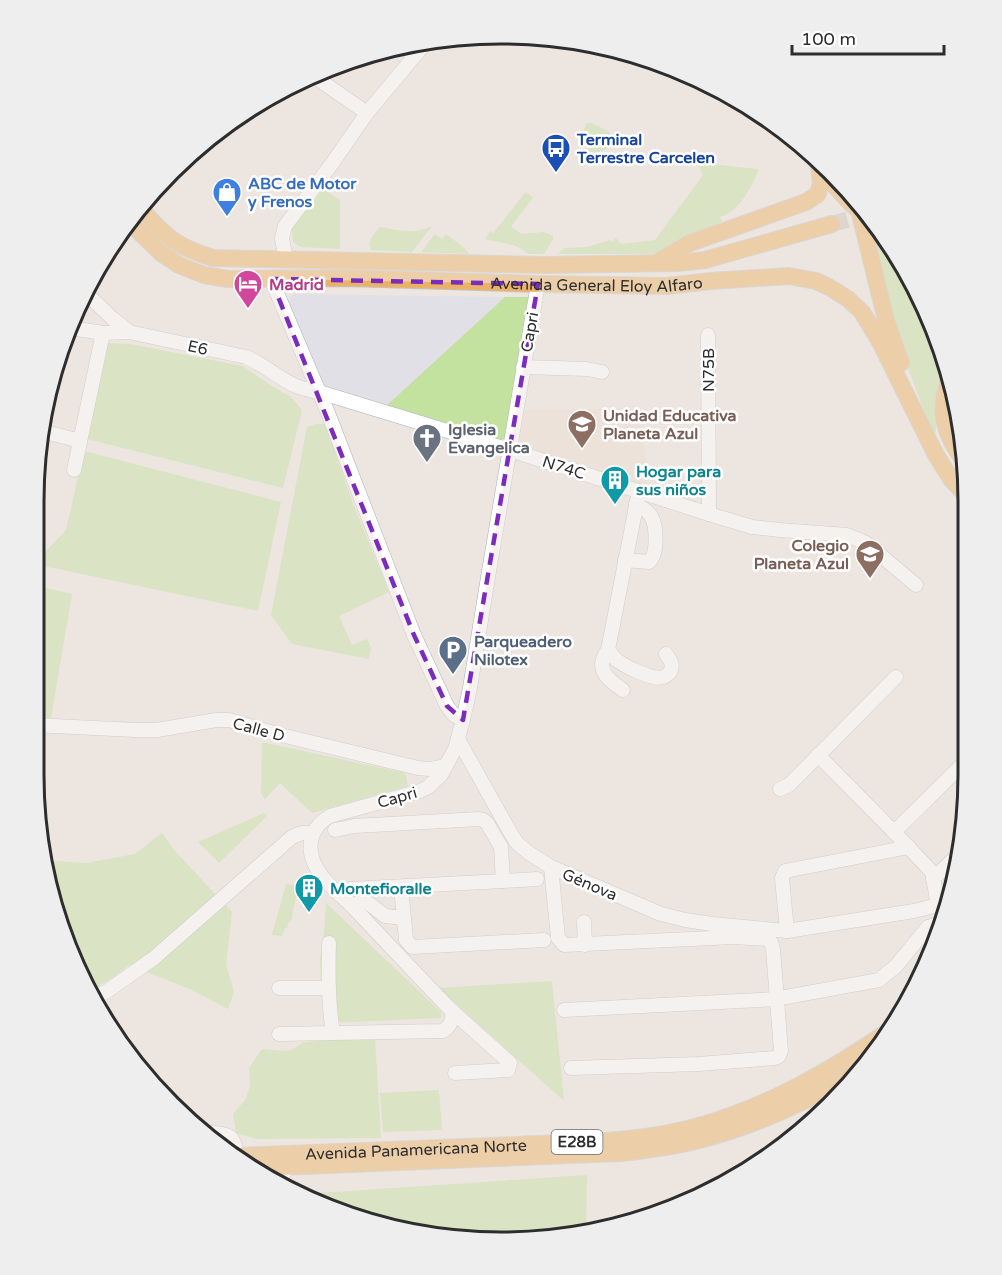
<svg xmlns="http://www.w3.org/2000/svg" width="1002" height="1275" font-family="'Varela Round',sans-serif">
  <rect width="100%" height="100%" fill="#ede5e0"/>
  <path fill="#e0e0e6" d="M294,294l211,3 -120,110 -62,-20 -34,-85 1,-5z"/>
  <path fill="#eeded0" d="M641,408l7,82 -131,-44v-4l5,-32z"/>
  <g fill="#c3e19f">
    <path d="M591,123l17,8 8,8c-5,10 -15,14 -26,13l-2,-3 4,-6 -10,-8 4,-11z"/>
    <path d="M698,163l61,6c-7,17 -19,42 -39,48l2,5 -20,8 -6,5 -38,18 -9,1h-91l6,-6 23,-1 23,-7 2,2 4,-4 5,6 34,-4 48,-65z"/>
    <path d="M323,189l17,11v49l-39,-2 -8,-5 -1,-13z"/>
    <path d="M526,192l7,6 -22,28 10,8 23,-2 9,4v3l-9,15h-16c-10,-11 -29,-11 -43,-15l5,-8 3,2z"/>
    <path d="M432,226l-20,26 -41,-2 -2,-7 4,-8 7,-8c19,3 34,8 52,-1z"/>
    <path d="M435,234l7,5 4,-5c7,6 20,13 23,20l-48,-2z"/>
    <path d="M872,237l24,16 10,14 38,84 3,14 -10,28 -1,39 -5,-3 -22,-58 -16,-48z"/>
    <path d="M505,297h23l-22,141 -7,3 -114,-34z"/>
    <path d="M107,343l23,1 113,22 27,19 21,12 11,13 -19,78 -196,-49z"/>
    <path d="M316,424h9l29,82 35,86 -50,24 13,29 15,-6 4,8 -2,12 -77,-15 -21,-29 36,-188z"/>
    <path d="M84,451l197,51 -23,109 -224,-47v-5l13,-9 19,-20z"/>
    <path d="M34,585l38,9 -21,124 -18,-1z"/>
    <path d="M262,742l143,31 3,13 -96,27 -32,-30 -15,16 -4,-5z"/>
    <path d="M264,813l3,3 -48,47 -21,-21z"/>
    <path d="M162,833l12,17 58,62 -6,52 8,28 -6,17 -36,-19 -63,-25 -17,13 -12,7 -4,17 12,7 3,19 -15,-20 -47,-113 -5,-35 42,3 49,-9z"/>
    <path d="M286,884l18,2 -3,12 -5,-1 -5,25h-2l-2,6h-2l-3,8 -10,-1z"/>
    <path d="M326,903l116,110 -1,5 -113,5 -7,-35 -1,-30 4,-26z"/>
    <path d="M552,981l12,120 -126,-113z"/>
    <path d="M375,1038l6,100 -124,1 -21,-6 -3,-19 13,-15 4,-14 -1,-17 13,-19c18,1 27,6 41,-7z"/>
    <path d="M439,1090l3,40 -59,2 -3,-39z"/>
    <path d="M587,1175l-1,56 -85,11 -121,-16 -77,-32z"/>
  </g>
  <g fill="none" stroke-linecap="round" stroke-linejoin="round">
    <path stroke="#c7c0bc" stroke-width="16" stroke-dasharray="16 8" stroke-linecap="butt" d="M832,224l36,-10"/>
    <g stroke="#adb1b8" stroke-width="15">
      <g id="minor">
        <path d="M402,46l12,9"/>
        <path d="M312,75l55,38"/>
        <path d="M286,260l-4,-22 3,-12 46,-61 36,-52 61,-73"/>
        <path d="M271,279l57,134 86,222 33,71 7,9 9,5"/>
        <path d="M88,295l24,23 17,14"/>
        <path d="M70,328l33,5 26,-1 117,25c18,8 33,21 50,29 8,3 15,5 23,6l191,58 199,64 43,13 28,3 67,5 19,8 50,42"/>
        <path d="M708,335l1,179"/>
        <path d="M523,367l64,2 15,3"/>
        <path d="M42,431l38,10"/>
        <path d="M74,470l29,-137"/>
        <path d="M639,491l-31,159c3,4 6,8 10,11 8,6 26,14 36,16 9,3 21,-4 17,-15 -1,-3 -4,-6 -5,-8"/>
        <path d="M625,560l24,2c9,-8 8,-36 2,-46 -3,-5 -10,-9 -15,-12"/>
        <path d="M608,650c-14,19 -1,29 15,40"/>
        <path d="M33,725l102,5h22l59,-10h13l52,15 137,33 12,1 15,-3"/>
        <path d="M458,739l52,93 7,11 12,10 22,14 110,47 24,6 27,4 75,7 127,-20 24,-6"/>
        <path d="M780,789l9,-4 107,-108"/>
        <path d="M335,830l19,-4 125,-7 4,1 4,3 14,24 2,34 -153,8"/>
        <path d="M894,832l68,-67"/>
        <path d="M551,867l7,71 6,7 169,-8 34,2 4,3 2,7 8,102 -2,5 -4,2 -76,6 -128,4"/>
        <path d="M933,879l27,-26"/>
        <path d="M503,881l34,-2"/>
        <path d="M401,887l5,53 6,7 132,-7"/>
        <path d="M351,905l16,-3 18,14 18,2"/>
        <path d="M584,922l1,23"/>
        <path d="M787,931l-5,-53 3,-7 124,-24"/>
        <path d="M329,943c-1,30 -1,60 4,90"/>
        <path d="M279,988h50"/>
        <path d="M91,997l15,-5 48,-34 138,-121c8,-4 12,-5 20,-3"/>
        <path d="M786,997l93,-17 17,-14 32,-39 10,-3 4,-2 2,-9 -2,-5 -4,-3 -6,-33 -38,-40 -76,-77"/>
        <path d="M564,1010l213,-11"/>
        <path d="M452,1011l58,52 -2,7 -53,3"/>
        <path d="M279,1034l164,-3c8,-5 10,-11 9,-20 -33,-34 -66,-69 -98,-103 -14,-14 -32,-27 -40,-45 -8,-19 -2,-37 16,-47l90,-25 8,-4 13,-12 14,-26 8,-29 7,-32 19,-117 49,-287"/>
        <path d="M207,1133c18,0 29,0 29,23"/>
        <path d="M279,1184l8,-17"/>
      </g>
    </g>
    <g stroke="#c4c4c4" stroke-width="18">
      <g id="major">
        <path d="M811,153c16,27 41,54 66,73"/>
        <path d="M139,206c24,29 37,41 74,52l330,7 135,-2 27,-3 127,-36"/>
        <path d="M860,214l26,106 15,43"/>
        <path id="s1" d="M127,220l34,33 18,12 25,10 24,4 120,-1 190,6 129,2 44,-5 78,-5 27,5 13,6 19,12 14,13 17,28 57,115 15,24 16,17"/>
        <path d="M656,263l34,-20 116,-41 12,-8 3,-11 -2,-17"/>
        <path d="M950,378c-13,33 -6,58 16,85"/>
        <path id="s2" d="M236,1156c94,-3 188,-7 282,-11 60,-3 123,-2 181,-19 71,-20 134,-57 194,-98"/>
        <path d="M253,1168l368,-15c26,-3 52,-6 78,-13 56,-14 116,-41 164,-73"/>
      </g>
    </g>
    <use href="#minor" stroke="#fff" stroke-width="14"/>
    <use href="#major" stroke="#ebb167" stroke-width="16"/>
  </g>
  <path d="M0 0H1002V1275H0ZM271,279l267,5 -75,436 -16,-14 -33,-71z" fill="#ede5e0" fill-opacity=".55" fill-rule="evenodd"/>
  <path fill="none" stroke="#7b2cbf" stroke-width="4.5" stroke-dasharray="12 8" stroke-linejoin="round" d="M271,279l267,5 -75,436 -16,-14 -33,-71z"/>
  <defs>
    <g id="bus-pin" transform="scale(1.5)"><path d="M0 17L-7.5 6A9.5 9.5 0 1 1 7.5 6Z" fill="#1a4fb4" stroke="#fff"/><path d="M-5-6H5V4H4V6H2V4H-2V6H-4V4H-5ZM-3.5-4V0h7V-4ZM-3.5 1.2v1.5H-2V1.2ZM2 1.2v1.5H3.5V1.2Z" fill="#fff"/></g>
    <g id="shop-pin" transform="scale(1.5)"><path d="M0 17L-7.5 6A9.5 9.5 0 1 1 7.5 6Z" fill="#3f7fe0" stroke="#fff"/><path d="M-5-2.5h2.3a2.7 3.5 0 0 1 5.4 0H5L5.5 6h-11ZM-1.5-2.5h3a1.5 2.3 0 0 0-3 0Z" fill="#fff"/></g>
    <g id="hotel-pin" transform="scale(1.5)"><path d="M0 17L-7.5 6A9.5 9.5 0 1 1 7.5 6Z" fill="#d1479c" stroke="#fff"/><path d="M-6-4.5h1.5V1H6V5H4.5V3h-9V5H-6ZM-4 0a1.8 1.8 0 1 1 3.6 0ZM.5 0V-2.5h3Q6-2.5 6 0Z" fill="#fff"/></g>
    <g id="university-pin" transform="scale(1.5)"><path d="M0 17L-7.5 6A9.5 9.5 0 1 1 7.5 6Z" fill="#8d6e63" stroke="#fff"/><path d="M0-5L7-2L0 1L-7-2ZM-4 1L0 2.5L4 1V4Q0 6-4 4Z" fill="#fff"/></g>
    <g id="church-pin" transform="scale(1.5)"><path d="M0 17L-7.5 6A9.5 9.5 0 1 1 7.5 6Z" fill="#6b7280" stroke="#fff"/><path d="M-1.2-6h2.4v3.5h3.3v2.4h-3.3V6h-2.4V-.1h-3.3v-2.4h3.3Z" fill="#fff"/></g>
    <g id="building-pin" transform="scale(1.5)"><path d="M0 17L-7.5 6A9.5 9.5 0 1 1 7.5 6Z" fill="#0f9aa8" stroke="#fff"/><path d="M-4-6H4V6H1V3H-1V6H-4ZM-2.5-4.3h1.7v1.8h-1.7ZM.8-4.3h1.7v1.8H.8ZM-2.5-1h1.7V.8h-1.7ZM.8-1h1.7V.8H.8Z" fill="#fff"/></g>
    <g id="school-pin" transform="scale(1.5)"><path d="M0 17L-7.5 6A9.5 9.5 0 1 1 7.5 6Z" fill="#8d6e63" stroke="#fff"/><path d="M0-5L7-2L0 1L-7-2ZM-4 1L0 2.5L4 1V4Q0 6-4 4Z" fill="#fff"/></g>
    <g id="parking-pin" transform="scale(1.5)"><path d="M0 17L-7.5 6A9.5 9.5 0 1 1 7.5 6Z" fill="#5c6f8a" stroke="#fff"/><path d="M-3.5-5.5H1a3.5 3.5 0 0 1 0 7H-1V5.5H-3.5ZM-1-3.4V-.6H.8a1.4 1.4 0 0 0 0-2.8Z" fill="#fff"/></g>
  </defs>
  <g fill-rule="evenodd">
    <use href="#bus-pin" x="556" y="148"/>
    <use href="#shop-pin" x="227" y="192"/>
    <use href="#hotel-pin" x="248" y="284"/>
    <use href="#university-pin" x="582" y="424"/>
    <use href="#church-pin" x="427" y="438"/>
    <use href="#building-pin" x="615" y="480"/>
    <use href="#school-pin" x="870" y="554"/>
    <use href="#parking-pin" x="453" y="650"/>
    <use href="#building-pin" x="309" y="888"/>
  </g>
  <g text-anchor="middle" stroke-width="5" stroke-linejoin="round" paint-order="stroke">
    <rect fill="#fff" stroke="#6c6c6c" stroke-width="1.5" x="551.5" y="1130" width="51" height="24" rx="4.5"/>
    <g font-size="15" font-weight="bold" fill="#2d2d2d">
      <text x="577" y="1147">E28B</text>
    </g>
    <g font-size="16" font-weight="bold" fill="#164399" stroke="#fff" text-anchor="start">
      <text x="577" y="145">Terminal<tspan x="577" dy="18">Terrestre Carcelen</tspan></text>
    </g>
    <g font-size="16" font-weight="bold" fill="#366cbe" stroke="#fff" text-anchor="start">
      <text x="248" y="189">ABC de Motor<tspan x="248" dy="18">y Frenos</tspan></text>
    </g>
    <g font-size="16" fill="#2d2d2d" stroke="#fff">
      <text dy="6" stroke="none"><textPath href="#s1" startOffset="489">Avenida General Eloy Alfaro</textPath></text>
      <text transform="translate(529 332) rotate(-80)" y="6">Capri</text>
      <text transform="translate(198 347) rotate(12)" y="6">E6</text>
      <text transform="translate(708 370) rotate(-90)" y="6">N75B</text>
      <text transform="translate(564 467) rotate(18)" y="6">N74C</text>
      <text transform="translate(259 729) rotate(15)" y="6">Calle D</text>
      <text transform="translate(397 797) rotate(-16)" y="6">Capri</text>
      <text transform="translate(590 884) rotate(23)" y="6">Génova</text>
      <text dy="6" stroke="none"><textPath href="#s2" startOffset="180">Avenida Panamericana Norte</textPath></text>
    </g>
    <g font-size="16" font-weight="bold" fill="#b23c85" stroke="#fff" text-anchor="start">
      <text x="269" y="290">Madrid</text>
    </g>
    <g font-size="16" font-weight="bold" fill="#785e54" stroke="#fff" text-anchor="start">
      <text x="603" y="421">Unidad Educativa<tspan x="603" dy="18">Planeta Azul</tspan></text>
      <text x="849" y="551" text-anchor="end">Colegio<tspan x="849" dy="18">Planeta Azul</tspan></text>
    </g>
    <g font-size="16" font-weight="bold" fill="#5b616d" stroke="#fff" text-anchor="start">
      <text x="448" y="435">Iglesia<tspan x="448" dy="18">Evangelica</tspan></text>
    </g>
    <g font-size="16" font-weight="bold" fill="#0d838f" stroke="#fff" text-anchor="start">
      <text x="636" y="477">Hogar para<tspan x="636" dy="18">sus niños</tspan></text>
      <text x="330" y="894">Montefioralle</text>
    </g>
    <g font-size="16" font-weight="bold" fill="#4e5e75" stroke="#fff" text-anchor="start">
      <text x="474" y="647">Parqueadero<tspan x="474" dy="18">Nilotex</tspan></text>
    </g>
  </g>
  <path d="M0 0H1002V1275H0ZM501 44H501A457 457 0 0 1 958 501V775A457 457 0 0 1 501 1232H501A457 457 0 0 1 44 775V501A457 457 0 0 1 501 44Z" fill="#eee" fill-rule="evenodd"/>
  <path fill="none" stroke="#2d2d2d" stroke-width="3" d="M501 44H501A457 457 0 0 1 958 501V775A457 457 0 0 1 501 1232H501A457 457 0 0 1 44 775V501A457 457 0 0 1 501 44Z"/>
  <path d="M792 45v9h152v-9" fill="none" stroke="#2d2d2d" stroke-width="3"/>
  <text x="801" y="45" font-size="18" fill="#2d2d2d" stroke="#ffffff" stroke-width="4.5" paint-order="stroke">100 m</text>
</svg>
